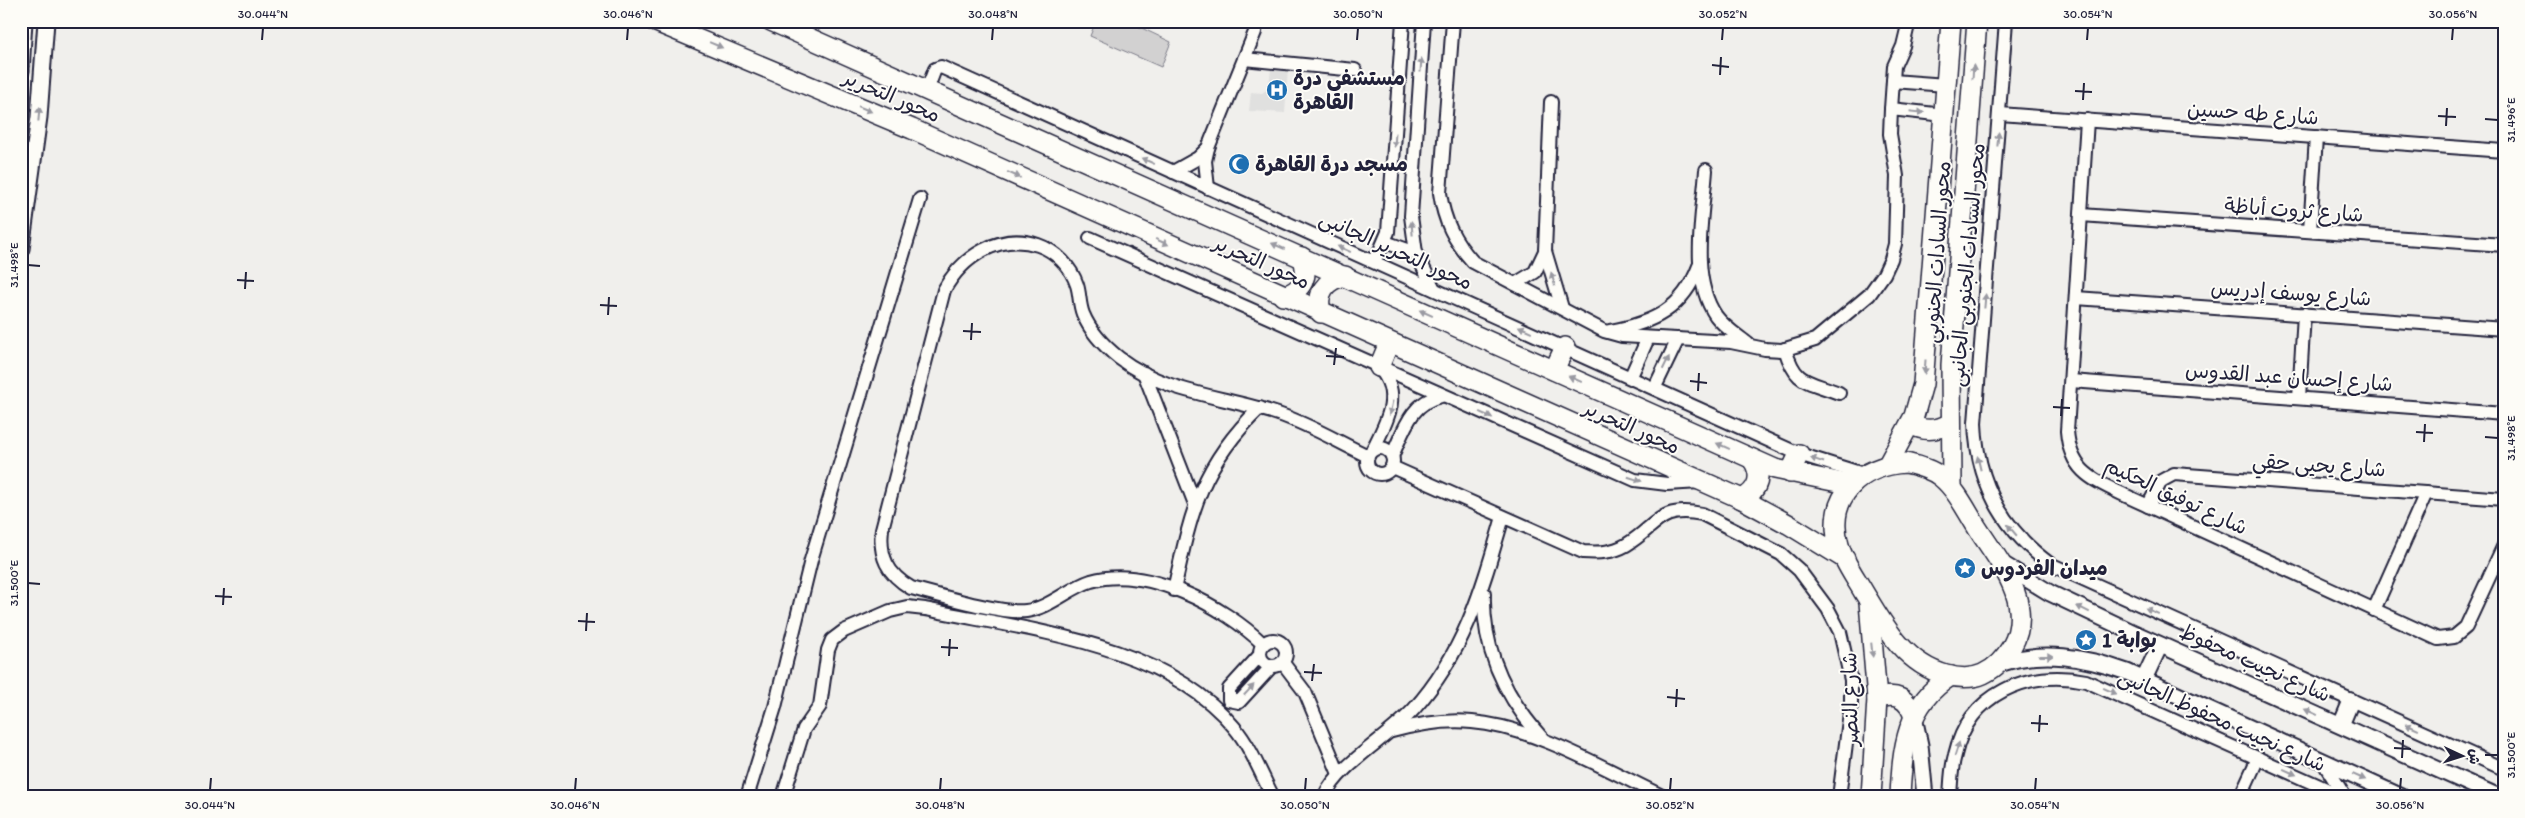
<svg xmlns="http://www.w3.org/2000/svg" width="2525" height="818" font-family="Itim,'Playpen Sans Arabic',sans-serif">
  <rect width="100%" height="100%" fill="#f0efec"/>
  <filter id="ink" filterUnits="userSpaceOnUse"><feTurbulence type="fractalNoise" baseFrequency=".02" numOctaves="2"/><feDisplacementMap in="SourceGraphic" scale="10" xChannelSelector="R" yChannelSelector="G"/><feConvolveMatrix kernelMatrix="1 2 1 2 8 2 1 2 1" color-interpolation-filters="sRGB"/></filter>
  <g filter="url(#ink)">
    <path fill="#e0e0df" d="M1271,67l17,2 -3,44 -36,-2 2,-19 11,1 7,-5z"/>
    <path fill="#d2d1d1" stroke="#7a7a86" d="M1096,21h31l44,21 -10,25 -71,-31z"/>
    <g fill="none" stroke-linecap="round" stroke-linejoin="round">
      <g stroke="#22223b" stroke-width="16">
        <g id="minor">
          <path d="M1424,21l-13,195 5,37 18,36"/>
          <path d="M1453,21l-13,172c4,28 14,48 33,69l131,69 18,5 109,6 34,7 17,1 33,-10 54,-45 15,-21 7,-15 4,-15 2,-68 -7,-42 1,-25 3,-43 9,-20 6,-25"/>
          <path d="M2006,21l-31,402c2,60 27,106 75,141l454,205"/>
          <path d="M1244,59l111,11"/>
          <path d="M1893,81l53,4"/>
          <path d="M927,90l8,-21 6,-2 858,387 64,20"/>
          <path d="M1891,109l53,6"/>
          <path d="M2000,114l504,37"/>
          <path d="M2087,120l-20,311c3,38 22,47 53,62l318,146 16,-2 12,-10 38,-82"/>
          <path d="M1706,170c-3,45 -17,107 10,146 8,11 22,20 32,28"/>
          <path d="M1173,172l25,-14 10,-10"/>
          <path d="M1208,188l-3,-27 3,-13 47,-116 1,-11"/>
          <path d="M2081,215l423,30"/>
          <path d="M2310,231l6,-94"/>
          <path d="M1090,238l545,242 32,4 33,-2"/>
          <path d="M1385,242l31,11"/>
          <path d="M1545,251l17,57"/>
          <path d="M1372,261l7,-8 9,-21 15,-211"/>
          <path d="M1515,284l20,-12 10,-21 6,-149"/>
          <path d="M2076,298l428,31"/>
          <path d="M1610,331c43,-8 73,-22 89,-65"/>
          <path d="M1785,349c11,36 21,31 54,44"/>
          <path d="M1144,373l51,131"/>
          <path d="M1631,376l17,-38"/>
          <path d="M2071,381l433,33"/>
          <path d="M1655,387l23,-48"/>
          <path d="M2299,398l5,-84"/>
          <circle cx="1380" cy="461" r="13"/>
          <path d="M1373,449c13,-26 30,-54 7,-80"/>
          <path d="M1392,456c12,-26 19,-54 49,-60"/>
          <path d="M1392,467l191,85c15,1 29,1 43,-7 31,-18 32,-40 76,-31l79,40 18,16 29,39 12,23 11,48v25l-12,92"/>
          <path d="M2148,506l13,-25 13,-7 330,25"/>
          <path d="M1174,590c17,-78 26,-124 86,-182"/>
          <path d="M1484,593c-2,57 21,104 58,145"/>
          <path d="M2374,610l52,-117"/>
          <circle cx="1273" cy="653" r="13"/>
          <path d="M1263,644c-39,-38 -116,-79 -172,-63 -22,7 -41,27 -65,30 -26,3 -87,-16 -115,-23 -24,-14 -32,-32 -29,-59l62,-239c18,-33 55,-58 94,-45 18,6 33,22 39,40 3,9 2,19 6,29 7,17 21,32 36,44 47,36 105,38 159,56 31,10 60,28 90,42"/>
          <path d="M1260,655l-31,34v11l10,2 32,-35"/>
          <path d="M1283,663l22,29 34,82"/>
          <path d="M1392,731c26,-7 53,-12 80,-9 66,6 132,47 192,75"/>
          <path d="M2322,760l23,37"/>
          <path d="M747,797l28,-90 36,-147 109,-361"/>
          <path d="M783,797l21,-68 16,-23 8,-56 4,-10 12,-9 46,-20 17,-4 18,2c101,21 239,33 309,118 17,20 27,47 39,70"/>
          <path d="M1324,797c15,-33 64,-59 90,-88 51,-57 68,-120 89,-192"/>
          <path d="M1950,797c1,-14 1,-29 5,-42 14,-62 73,-86 131,-74l258,116"/>
          <path d="M2240,797l18,-39"/>
        </g>
      </g>
      <g stroke="#22223b" stroke-width="19">
        <g id="tertiary">
          <path d="M21,71l3,-50"/>
          <path d="M21,249l18,-132 7,-96"/>
          <path d="M2001,563l49,30 82,39 367,165"/>
          <path d="M1999,664c43,-15 86,-7 128,8l275,125"/>
          <path d="M2144,679l16,-34"/>
          <path d="M1914,717l6,28 5,52"/>
          <path d="M2341,725l10,-24"/>
        </g>
      </g>
      <g stroke="#22223b" stroke-width="22">
        <g id="primary">
          <path d="M654,21l258,108 830,370 46,25 57,35"/>
          <path d="M771,21l1004,448 77,16"/>
          <path d="M1283,296c20,-5 27,-21 19,-39"/>
          <path d="M1321,313c-5,-20 4,-33 24,-37"/>
          <path d="M1379,367l10,-24"/>
          <path d="M1554,370l11,-23"/>
          <path d="M1910,424c14,8 27,7 40,-1"/>
          <path d="M1906,463c12,3 25,6 35,14 16,13 26,35 37,52 22,34 57,75 34,117 -7,12 -16,22 -29,28 -11,5 -26,4 -37,1 -41,-11 -62,-49 -83,-84 -8,-14 -20,-30 -24,-46 -14,-48 22,-80 67,-82z"/>
          <path d="M1888,464l26,-48 9,-32 28,-363"/>
          <path d="M1790,473l9,-19"/>
          <path d="M1952,487l-1,-122 26,-344"/>
          <path d="M1742,499c17,-9 21,-24 10,-40"/>
          <path d="M1869,602l8,97 -6,98"/>
          <path d="M1877,699c18,-7 31,-1 37,18"/>
          <path d="M1900,797c2,-48 6,-93 51,-121"/>
        </g>
      </g>
      <use href="#minor" stroke="#fdfcf7" stroke-width="12"/>
      <use href="#tertiary" stroke="#fdfcf7" stroke-width="15"/>
      <use href="#primary" stroke="#fdfcf7" stroke-width="19"/>
    </g>
    <defs><path id="oneway-solid" d="M-6-.8H1V-3.2L6.5 0L1 3.2V.8H-6Z" transform="scale(1.25)"/></defs>
    <g fill="#9a9aa2">
      <use href="#oneway-solid" transform="translate(716 45) rotate(23)"/>
      <use href="#oneway-solid" transform="translate(1421 65) rotate(-86)"/>
      <use href="#oneway-solid" transform="translate(1973 72) rotate(-86)"/>
      <use href="#oneway-solid" transform="translate(865 109) rotate(23)"/>
      <use href="#oneway-solid" transform="translate(1917 112) rotate(6)"/>
      <use href="#oneway-solid" transform="translate(39 114) rotate(-85)"/>
      <use href="#oneway-solid" transform="translate(1998 139) rotate(-85)"/>
      <use href="#oneway-solid" transform="translate(1395 140) rotate(94)"/>
      <use href="#oneway-solid" transform="translate(1148 161) rotate(-156)"/>
      <use href="#oneway-solid" transform="translate(1014 175) rotate(24)"/>
      <use href="#oneway-solid" transform="translate(1412 228) rotate(-95)"/>
      <use href="#oneway-solid" transform="translate(1162 242) rotate(24)"/>
      <use href="#oneway-solid" transform="translate(1278 246) rotate(-156)"/>
      <use href="#oneway-solid" transform="translate(1344 249) rotate(-156)"/>
      <use href="#oneway-solid" transform="translate(1553 279) rotate(-106)"/>
      <use href="#oneway-solid" transform="translate(1985 301) rotate(-85)"/>
      <use href="#oneway-solid" transform="translate(1426 313) rotate(-156)"/>
      <use href="#oneway-solid" transform="translate(1525 329) rotate(-156)"/>
      <use href="#oneway-solid" transform="translate(1666 363) rotate(-64)"/>
      <use href="#oneway-solid" transform="translate(1925 367) rotate(94)"/>
      <use href="#oneway-solid" transform="translate(1575 379) rotate(-156)"/>
      <use href="#oneway-solid" transform="translate(1391 408) rotate(102)"/>
      <use href="#oneway-solid" transform="translate(1486 415) rotate(24)"/>
      <use href="#oneway-solid" transform="translate(1723 446) rotate(-156)"/>
      <use href="#oneway-solid" transform="translate(1817 460) rotate(-161)"/>
      <use href="#oneway-solid" transform="translate(1979 463) rotate(-103)"/>
      <use href="#oneway-solid" transform="translate(1635 479) rotate(17)"/>
      <use href="#oneway-solid" transform="translate(2012 530) rotate(-130)"/>
      <use href="#oneway-solid" transform="translate(2083 609) rotate(-154)"/>
      <use href="#oneway-solid" transform="translate(2152 611) rotate(-156)"/>
      <use href="#oneway-solid" transform="translate(1872 650) rotate(84)"/>
      <use href="#oneway-solid" transform="translate(2046 656)"/>
      <use href="#oneway-solid" transform="translate(1249 690) rotate(-47)"/>
      <use href="#oneway-solid" transform="translate(2110 691) rotate(24)"/>
      <use href="#oneway-solid" transform="translate(2311 712) rotate(-156)"/>
      <use href="#oneway-solid" transform="translate(2412 727) rotate(-156)"/>
      <use href="#oneway-solid" transform="translate(1957 749) rotate(-72)"/>
      <use href="#oneway-solid" transform="translate(2290 772) rotate(24)"/>
      <use href="#oneway-solid" transform="translate(2359 777) rotate(24)"/>
    </g>
  </g>
  <path fill="none" stroke="#22223b" stroke-width="2" d="M262,40l1,-12M627,40l1,-12M992,40l1,-12M1357,40l1,-12M1722,40l1,-12M2087,40l1,-12M2452,40l1,-12M1712,65l17,2M1720,75l1,-18M2075,91l17,1M2083,100l1,-17M2438,116l18,1M2485,119l13,1M2446,126l1,-18M28,265l12,1M237,280l17,1M245,289l1,-17M600,305l17,1M608,315l1,-18M963,331l18,1M971,340l1,-17M1326,356l18,1M1334,365l2,-17M1690,381l17,2M1698,391l1,-18M2053,407l17,1M2061,416l1,-17M2416,432l17,1M2485,437l13,1M2424,442l1,-18M28,583l12,1M215,596l17,1M223,605l1,-17M578,621l17,1M586,631l1,-18M941,647l17,1M949,656l1,-17M1304,672l18,1M1312,681l2,-17M1667,697l18,2M1676,707l1,-18M2031,723l17,1M2039,732l1,-17M2394,748l17,1M2485,755h13M2402,758l1,-18M210,790l1,-12M575,790l1,-12M940,790l1,-12M1305,790l1,-12M1670,790l1,-12M2035,790l1,-12M2400,790l1,-12"/>
  <defs>
    <g id="hospital-disc" transform="scale(1.125)"><circle r="9.5" fill="#1f6fb2" stroke="#fdfcf7"/><path d="M-5-5h3v3.5h4V-5h3V5h-3V1.5h-4V5h-3Z" fill="#fff"/></g>
    <g id="mosque-disc" transform="scale(1.125)"><circle r="9.5" fill="#1f6fb2" stroke="#fdfcf7"/><path d="M3.5-4.9A6 6 0 1 0 3.5 4.9A5 5 0 1 1 3.5-4.9Z" fill="#fff"/></g>
    <g id="sight-disc" transform="scale(1.125)"><circle r="9.5" fill="#1f6fb2" stroke="#fdfcf7"/><path d="M0-6L1.8-2.2L6-1.7L2.9 1.2L3.7 5.4L0 3.3L-3.7 5.4L-2.9 1.2L-6-1.7L-1.8-2.2Z" fill="#fff"/></g>
  </defs>
  <g fill-rule="evenodd">
    <use href="#hospital-disc" x="1277" y="90"/>
    <use href="#mosque-disc" x="1239" y="164"/>
    <use href="#sight-disc" x="1965" y="568"/>
    <use href="#sight-disc" x="2086" y="640"/>
  </g>
  <g text-anchor="middle" stroke-width="4" stroke-linejoin="round" paint-order="stroke">
    <g font-size="21" font-weight="bold" fill="#22223b" stroke="#fdfcf7" text-anchor="start">
      <text x="1293" y="85">مستشفى درة<tspan x="1293" dy="24">القاهرة</tspan></text>
      <text x="1255" y="171">مسجد درة القاهرة</text>
      <text x="1981" y="575">ميدان الفردوس</text>
      <text x="2102" y="647">بوابة 1</text>
    </g>
    <g font-size="21" fill="#22223b" stroke="#fdfcf7">
      <text transform="translate(892 96) rotate(23)" y="7">محور التحرير</text>
      <text transform="translate(2253 113) rotate(4)" y="7">شارع طه حسين</text>
      <text transform="translate(2294 210) rotate(4)" y="7">شارع ثروت أباظة</text>
      <text transform="translate(1396 250) rotate(24)" y="7">محور التحرير الجانبى</text>
      <text transform="translate(1937 252) rotate(-86)" y="7">محور السادات الجنوبي</text>
      <text transform="translate(1262 262) rotate(24)" y="7">محور التحرير</text>
      <text transform="translate(1967 265) rotate(-85)" y="7">محور السادات الجنوبى الجانبى</text>
      <text transform="translate(2291 293) rotate(4)" y="7">شارع يوسف إدريس</text>
      <text transform="translate(2289 377) rotate(4)" y="7">شارع إحسان عبد القدوس</text>
      <text transform="translate(1632 427) rotate(24)" y="7">محور التحرير</text>
      <text transform="translate(2319 465) rotate(4)" y="7">شارع يحيى حقي</text>
      <text transform="translate(2176 496) rotate(25)" y="7">شارع توفيق الحكيم</text>
      <text transform="translate(2255 663) rotate(24)" y="7">شارع نجيب محفوظ</text>
      <text transform="translate(1850 699) rotate(-91)" y="7">شارع النصر</text>
      <text transform="translate(2222 720) rotate(24)" y="7">شارع نجيب محفوظ الجانبى</text>
    </g>
  </g>
  <rect width="2525" height="818" fill="none" stroke="#fdfcf7" stroke-width="55"/>
  <g transform="translate(2462 756) rotate(94)" stroke="#fdfcf7" stroke-width="4" paint-order="stroke">
  <path d="M0-4L9 19L0 12L-9 19Z" fill="#22223b"/>
  <text y="-8" font-size="14" font-weight="bold" text-anchor="middle" fill="#22223b">ش</text>
  </g>
  <rect x="28" y="28" width="2470" height="762" fill="none" stroke="#22223b" stroke-width="2"/>
  <g font-size="12" text-anchor="middle" fill="#22223b">
    <text x="263" y="18">30.044°N</text>
    <text x="628" y="18">30.046°N</text>
    <text x="993" y="18">30.048°N</text>
    <text x="1358" y="18">30.050°N</text>
    <text x="1723" y="18">30.052°N</text>
    <text x="2088" y="18">30.054°N</text>
    <text x="2453" y="18">30.056°N</text>
    <text transform="translate(2511 120) rotate(-90)" y="4">31.496°E</text>
    <text transform="translate(14 265) rotate(-90)" y="4">31.498°E</text>
    <text transform="translate(2511 438) rotate(-90)" y="4">31.498°E</text>
    <text transform="translate(14 583) rotate(-90)" y="4">31.500°E</text>
    <text transform="translate(2511 755) rotate(-90)" y="4">31.500°E</text>
    <text x="210" y="809">30.044°N</text>
    <text x="575" y="809">30.046°N</text>
    <text x="940" y="809">30.048°N</text>
    <text x="1305" y="809">30.050°N</text>
    <text x="1670" y="809">30.052°N</text>
    <text x="2035" y="809">30.054°N</text>
    <text x="2400" y="809">30.056°N</text>
  </g>
</svg>
